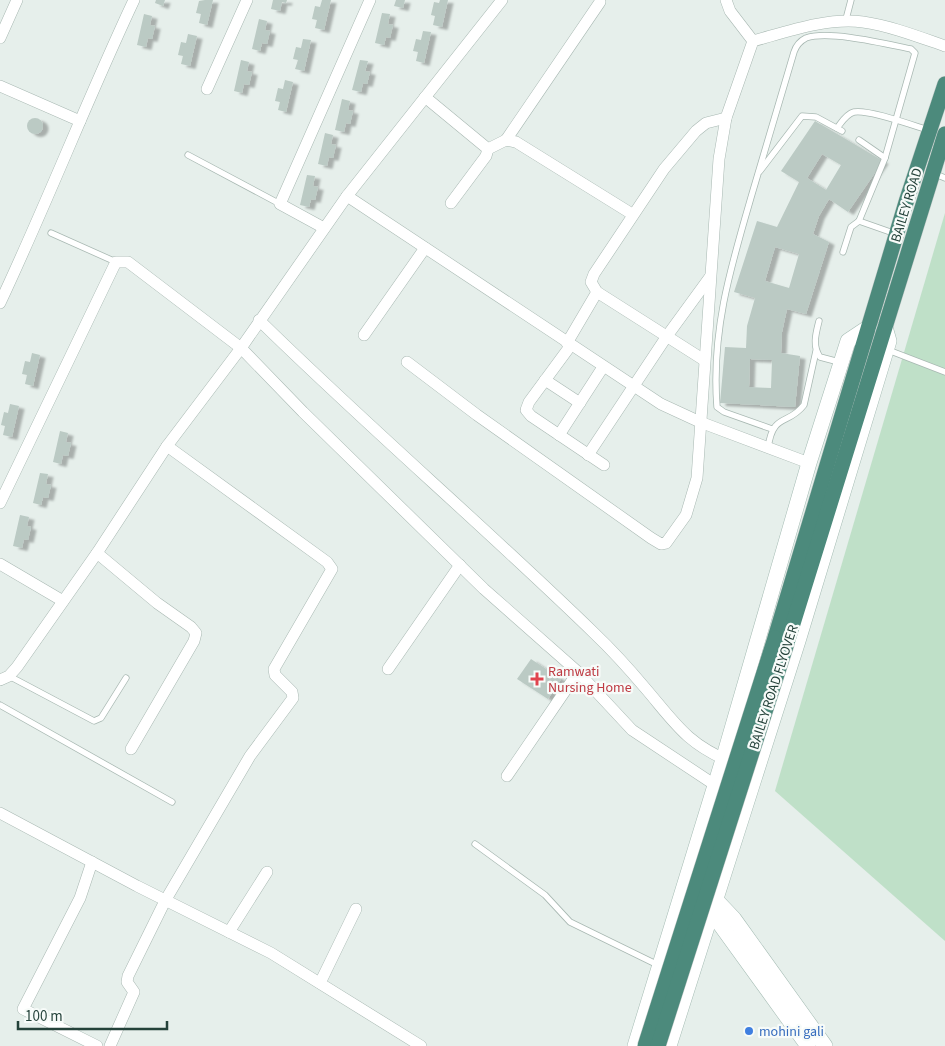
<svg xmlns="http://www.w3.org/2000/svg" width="945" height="1046" font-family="'Source Sans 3',sans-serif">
  <defs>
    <filter id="shadow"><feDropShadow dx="5.5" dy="3" stdDeviation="1" flood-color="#0004"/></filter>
  </defs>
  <rect width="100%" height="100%" fill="#e6efeb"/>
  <path fill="#bfe0c8" d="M945,213v728l-170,-150z"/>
  <g fill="#bbcac4" fill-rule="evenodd" filter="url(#shadow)">
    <path d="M156,0h9l-2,6 -8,-3z"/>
    <path d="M205,0h8l-6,25 -8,-2 2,-9 -5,-1 3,-12z"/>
    <path d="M273,0h14l-1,3 -4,-1 -2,9 -9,-2z"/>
    <path d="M322,0h9l-7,30 -9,-2 2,-8 -5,-1 3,-13 5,1z"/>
    <path d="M396,0h9l-2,8 -9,-2z"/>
    <path d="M440,0h8l-6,27 -9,-2 2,-9 -4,-1 3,-13 5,1z"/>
    <path d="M382,13l8,1 -2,10 5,1 -3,13 -4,-1 -2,8 -9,-2z"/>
    <path d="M144,14l8,2 -2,9 5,1 -3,13 -4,-1 -2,9 -9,-2z"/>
    <path d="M259,19l8,2 -2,9 5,1 -3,13 -5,-1 -2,8 -8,-2z"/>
    <path d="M423,31l8,1 -7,31 -8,-2 2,-9 -5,-1 3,-12 5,1z"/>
    <path d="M188,34l9,2 -7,30 -9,-2 2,-8 -5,-1 3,-13 5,1z"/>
    <path d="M303,39l8,1 -7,31 -9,-2 3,-9 -5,-1 3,-12 5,1z"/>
    <path d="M241,60l8,2 -2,9 5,1 -3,13 -5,-1 -2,9 -8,-2z"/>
    <path d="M360,60l8,1 -3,10 5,1 -3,12 -4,-1 -2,9 -9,-2z"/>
    <path d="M285,80l8,2 -7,30 -8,-2 2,-8 -5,-1 3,-13 5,1z"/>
    <path d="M342,99l8,2 -2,9 5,1 -3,13 -4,-1 -2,9 -9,-2z"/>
    <circle cx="35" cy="126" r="8"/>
    <path d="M815,121l68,40 -35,51 -19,-13 -10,17 -6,18 16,8 -23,72 -19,-5 -5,23 -1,21 19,3 -5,51 -75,-4 5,-56 21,1 1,-22 8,-28 -21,-6 23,-71 20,6 22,-45 -18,-11zM822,154l19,11 -15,25 -19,-12zM775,247l24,7 -10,34 -24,-7zM750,359l22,1 -1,28 -22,-1z"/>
    <path d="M325,133l8,2 -2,9 5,1 -3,13 -4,-1 -2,9 -9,-2z"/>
    <path d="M307,175l8,1 -2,10 5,1 -3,13 -4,-1 -2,8 -9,-2z"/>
    <path d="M32,353l8,2 -7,31 -8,-2 2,-9 -5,-1 3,-13 5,1z"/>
    <path d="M10,404l9,2 -7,31 -9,-2 2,-9 -4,-1 3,-13 4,1z"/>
    <path d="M60,431l8,2 -2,9 5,1 -3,13 -5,-1 -2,9 -8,-2z"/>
    <path d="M40,473l8,1 -2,10 5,1 -3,13 -5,-1 -2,8 -8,-2z"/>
    <path d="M20,515l9,2 -2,9 4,1 -3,13 -4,-1 -2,9 -9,-2z"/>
    <path d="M531,659l30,20 -13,20 -31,-20z"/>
  </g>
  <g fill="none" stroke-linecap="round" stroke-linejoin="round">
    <g stroke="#a8b8b2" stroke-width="7">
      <g id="service">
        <path d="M845,23l6,-23"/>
        <path d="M837,128c4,-5 9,-14 17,-16 14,-3 58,13 74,18"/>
        <path d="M859,140l26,18"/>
        <path d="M188,155l92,49"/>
        <path d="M760,171l42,-55 14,1 26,14"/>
        <path d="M933,173l12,5"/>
        <path d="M51,233l65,29"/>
        <path d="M843,252l8,-25 8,-6 37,13"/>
        <path d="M819,321c-3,12 -7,25 1,36l19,5"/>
        <path d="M888,350l57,22"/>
        <path d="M772,429l-48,-17 -7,-5c-6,-76 14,-141 35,-213 14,-47 28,-94 42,-142 2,-6 6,-11 12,-14 23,-8 80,6 105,11l4,4 -30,105 -26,63"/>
        <path d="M768,448c5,-36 20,-22 36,-43l12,-54"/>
        <path d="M9,676l85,45 7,-3 25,-40"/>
        <path d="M0,705l172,97"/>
        <path d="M475,844l70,51 25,27 88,43"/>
      </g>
    </g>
    <g stroke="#a8b8b2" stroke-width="12">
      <g id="minor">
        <path d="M726,0l4,11 23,30"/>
        <path d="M0,38l17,-38"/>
        <path d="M0,86l80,35"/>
        <path d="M207,89l40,-89"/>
        <path d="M425,97l63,52 -2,7 -35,47"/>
        <path d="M506,140l94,-138"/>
        <path d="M488,149l18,-9 10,2 116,72"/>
        <path d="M347,196l314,208 39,18 109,41"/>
        <path d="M324,228l-44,-24 90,-204"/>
        <path d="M0,303c47,-100 87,-203 134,-303"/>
        <path d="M259,320c109,107 226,207 335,313 19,18 36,37 52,56 29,34 41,55 85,73"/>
        <path d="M364,335l61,-87"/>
        <path d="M567,343l30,-51"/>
        <path d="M571,345l-42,57 -3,8 5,6 73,49"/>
        <path d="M704,360l-107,-68 -6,-10 3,-8 70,-105 32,-38 10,-8 20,-5"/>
        <path d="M407,362l70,53 174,123 10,6 5,-1 20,-28 11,-37 22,-319 7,-41 27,-77c33,-9 75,-24 110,-19 28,4 56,15 82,24"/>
        <path d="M545,380l35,23"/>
        <path d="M559,435l44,-68"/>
        <path d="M588,455l79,-119 43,-59"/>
        <path d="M0,503l113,-235 3,-6h12l113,86 62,64 181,177 94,83 54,58 83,55"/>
        <path d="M97,553l60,50 34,24 5,6 -2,8 -63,108"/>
        <path d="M0,564l63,37"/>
        <path d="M388,669l72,-104"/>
        <path d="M0,680l9,-4 8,-9 80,-114 70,-107 74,-98 106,-152 155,-196"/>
        <path d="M507,776l71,-104"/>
        <path d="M0,813l137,73 134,67 150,93"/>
        <path d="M92,862l-12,36 -57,111 74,37"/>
        <path d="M229,932l38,-60"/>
        <path d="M320,983l36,-74"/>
        <path d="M110,1046l24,-54 -7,-10 1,-6 37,-75 85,-145 43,-58 -1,-6 -17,-17 -1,-6 58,-100 -5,-7 -160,-116"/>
      </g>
    </g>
    <g stroke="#a4bbb3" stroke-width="16">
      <g id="secondary">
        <path d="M709,896l7,4 18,19 91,127"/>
        <path d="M705,910l7,3 96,133"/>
        <path d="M635,1046l90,-293 84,-290 39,-122 21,-14"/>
        <path d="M669,1046l129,-405 91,-300 -4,-14"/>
      </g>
    </g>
    <g stroke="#c2cac8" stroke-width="16">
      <g id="trunk">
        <path d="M775,638l132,-439 38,-115"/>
        <path d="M787,643l158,-509"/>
      </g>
    </g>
    <use href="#service" stroke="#fff" stroke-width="5.5"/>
    <use href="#minor" stroke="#fff" stroke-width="11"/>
    <use href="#secondary" stroke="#fff" stroke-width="15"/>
    <use href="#trunk" stroke="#4c8a7c" stroke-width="15"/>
    <g stroke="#c2cac8" stroke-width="16" stroke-linecap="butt">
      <g id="trunk-bridge">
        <path d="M645,1046l130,-408"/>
        <path d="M658,1046l129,-403"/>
      </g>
    </g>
    <use href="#trunk-bridge" stroke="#4c8a7c" stroke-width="15"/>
  </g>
  <path fill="#e0444e" stroke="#f7fbf9" stroke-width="2" d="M534.5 671.5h5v5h5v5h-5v5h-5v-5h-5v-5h5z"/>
  <circle fill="#3f7fe0" stroke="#f7fbf9" stroke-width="2" cx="749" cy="1031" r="5"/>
  <g text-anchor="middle" stroke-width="4.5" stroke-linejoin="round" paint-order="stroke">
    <g font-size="14" fill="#24423a" stroke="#f7fbf9">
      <text transform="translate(906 205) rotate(-73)" y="5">BAILEY ROAD</text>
      <text transform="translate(773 687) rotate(-72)" y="5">BAILEY ROAD FLYOVER</text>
    </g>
    <g font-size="14" fill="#be3a42" stroke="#f7fbf9" text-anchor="start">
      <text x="548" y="676">Ramwati<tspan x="548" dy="16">Nursing Home</tspan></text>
    </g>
    <g font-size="14" fill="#366cbe" stroke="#f7fbf9" text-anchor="start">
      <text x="759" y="1036">mohini gali</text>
    </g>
  </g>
  <path d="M18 1021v8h149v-8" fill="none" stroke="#24423a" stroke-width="2.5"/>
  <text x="25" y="1021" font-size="15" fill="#24423a" stroke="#f7fbf9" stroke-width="4" paint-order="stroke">100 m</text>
</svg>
